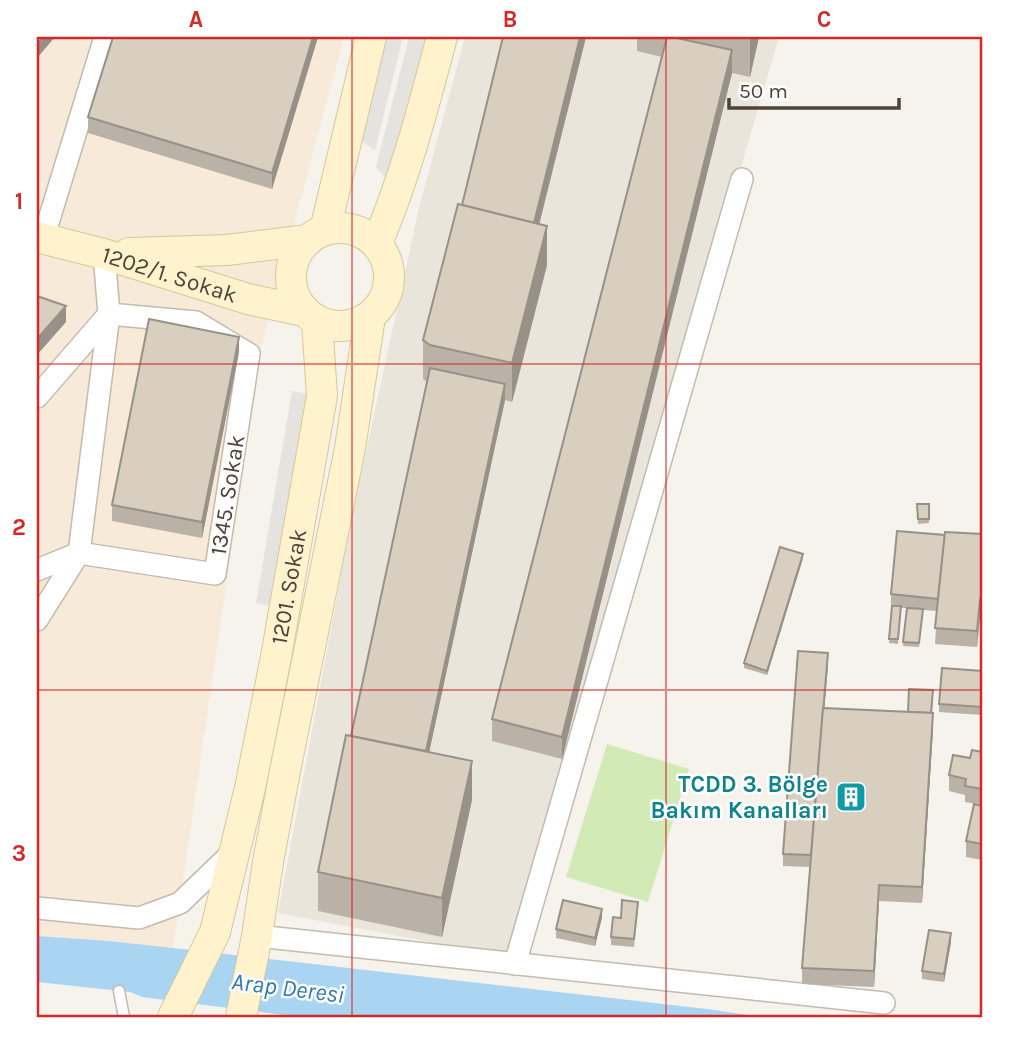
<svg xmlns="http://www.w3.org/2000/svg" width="1019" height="1054" font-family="Karla,sans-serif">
  <rect width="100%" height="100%" fill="#f6f3ec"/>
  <path fill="#eae5da" d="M465,37h314l-269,920 -232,-44 74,-397 67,-308z"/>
  <path fill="#f7ead8" d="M37,37h307l-83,311 -88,600 -64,-7 -72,-5z"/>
  <path fill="#d2eab5" d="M607,744l82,25 -41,133 -82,-25z"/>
  <g fill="#e5e3e0">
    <path d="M385,37h18l-28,114 -17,-13z"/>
    <path d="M409,37h21l-40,146 -14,-16z"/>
    <path d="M292,391l17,3 -37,212 -16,-3z"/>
  </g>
  <path fill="#a9d4f2" d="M37,936l72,5 64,7 534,61 55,8h-462l-158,-20 -12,-5 -93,-10z"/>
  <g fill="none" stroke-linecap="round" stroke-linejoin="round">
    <g stroke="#c2bbae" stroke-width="13">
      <path id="lane" d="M119,991l5,26"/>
    </g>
    <g stroke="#c2bbae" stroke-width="24">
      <g id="street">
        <path d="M43,239l62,-202"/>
        <path d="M37,397l72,-83 87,8 53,32 -34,220 -136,-21"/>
        <path d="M37,570l42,-17"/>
        <path d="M37,620l42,-67 30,-239 -5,-60"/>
        <path d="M37,908l102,10 41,-15 54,-52"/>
        <path d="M257,936l627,67"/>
        <path d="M515,964l227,-785"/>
      </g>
    </g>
    <g stroke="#d6c79b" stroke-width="32">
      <g id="secondary">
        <circle cx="340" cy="277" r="49"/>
        <path d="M325,230l46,-193"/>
        <path id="s1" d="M37,237l67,17 144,45 56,12"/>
        <path d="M377,243c28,-65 47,-138 65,-206"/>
        <path d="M129,253l98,-3 81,-10"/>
        <path id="s2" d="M173,1017l42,-85 35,-144 26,-131 46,-261 -5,-75"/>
        <path d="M241,1017l16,-81 11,-74 17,-91 65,-323 20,-131"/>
      </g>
    </g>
    <use href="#lane" stroke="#fff" stroke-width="10"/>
    <use href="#street" stroke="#fff" stroke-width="21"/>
    <use href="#secondary" stroke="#fff3cd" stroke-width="30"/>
  </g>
  <g fill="#bab2a6">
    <path d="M318,37l-46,152 -184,-56v-16z"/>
    <path d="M503,37h83l-47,187 8,41 -35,137 -7,-2 -76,352 43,48 -30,137 -124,-26v-39l33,-136 76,-354 -4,-3v-39l39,-135z"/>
    <path d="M637,37h122l-9,40 -18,-4 -170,686 -70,-18v-22l170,-662 -25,-6z"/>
    <path d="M239,352l-37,186 -90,-17v-16z"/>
    <path d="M917,504h12v19l-11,1z"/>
    <path d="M982,534v81h-2l-3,32 -42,-3 2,-33 -14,-1 -4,37 -16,-1 4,-38h-6l-3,36 -9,-1 3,-36h-1v-13l54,-59z"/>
    <path d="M803,558l-36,117 -23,-7v-5z"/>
    <path d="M828,665l-4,43 84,4 25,-14 -1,15 1,16 -11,174 -43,-2 -5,86 -72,-3v-16l8,-101 -27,-1v-12z"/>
    <path d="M982,671v44l-43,-3v-8z"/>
    <path d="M982,752v53l-17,-3v-7l-16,-4v-16l21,-17z"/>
    <path d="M982,806v54l-16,-3v-16z"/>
    <path d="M638,910l-4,37 -23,-2v-8l10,-19z"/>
    <path d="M602,917l-7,29 -39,-8v-9z"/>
    <path d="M951,942l-7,40 -22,-3v-8z"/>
  </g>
  <g fill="#979187">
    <path d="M42,37h13l-18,21v-15z"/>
    <path d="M313,37h5l-46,152v-16z"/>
    <path d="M580,37h6l-56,224v-22z"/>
    <path d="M750,37h9l-9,40z"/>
    <path d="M732,50v23l-170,686v-22z"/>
    <path d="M39,99v16l-2,6v-16z"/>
    <path d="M547,226v39l-35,137v-39z"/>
    <path d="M66,306v16l-29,33v-16z"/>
    <path d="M239,337v15l-37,186v-16z"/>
    <path d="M505,384v16l-84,390v-16z"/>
    <path d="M803,554v4l-36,117v-4z"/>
    <path d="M980,599v16l-3,32v-16z"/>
    <path d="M828,653v12l-17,202z"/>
    <path d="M933,713v16l-11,174v-16z"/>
    <path d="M472,761v39l-30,137v-39z"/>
    <path d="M879,885v16l-5,86v-16z"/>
    <path d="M602,909v8l-7,29v-8z"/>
    <path d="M951,933v9l-7,40v-8z"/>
  </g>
  <g fill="#d8cfc1" stroke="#979187" stroke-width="2">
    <path d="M113,37h200l-41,136 -184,-56z"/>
    <path d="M503,37h77l-46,186 -72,-18z"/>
    <path d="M667,37h5l60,13 -170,687 -70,-18z"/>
    <path d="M458,204l89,22 -35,137 -82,-18 -7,-5z"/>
    <path d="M37,296l29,10 -29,33z"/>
    <path d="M149,319l90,18 -37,185 -90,-17z"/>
    <path d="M430,368l75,16 -79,367 -75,-15z"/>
    <path d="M917,504h12v15h-11z"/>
    <path d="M897,531l48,4 -7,64 -47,-5z"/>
    <path d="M945,532l37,2v65h-2l-3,32 -42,-3z"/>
    <path d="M780,547l23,7 -36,117 -23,-8z"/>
    <path d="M892,606h9l-3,33h-9z"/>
    <path d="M907,608l16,1 -4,34 -16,-1z"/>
    <path d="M798,651l30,2 -17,202 -28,-1z"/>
    <path d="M942,668l40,3v36l-43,-3z"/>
    <path d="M909,689l24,1 -2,23 -23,-1z"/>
    <path d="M823,708l110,5 -11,174 -43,-2 -5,86 -72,-3z"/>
    <path d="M346,735l126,26 -30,137 -124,-26z"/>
    <path d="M972,750l10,2v37l-17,-3 1,-7 -17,-4 4,-20 17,3z"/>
    <path d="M974,804l8,2v38l-16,-3z"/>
    <path d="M563,900l39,9 -7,29 -39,-9z"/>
    <path d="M622,900l16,2 -4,37 -23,-2 2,-20 8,1z"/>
    <path d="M929,930l22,3 -7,41 -22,-3z"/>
  </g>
  <path fill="none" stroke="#d62828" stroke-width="2" stroke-opacity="0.55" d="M352,37v980M666,37v980M37,364h945M37,690h945"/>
  <defs>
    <g id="building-square" transform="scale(1.575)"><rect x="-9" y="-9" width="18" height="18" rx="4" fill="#0f9aa8" stroke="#fff"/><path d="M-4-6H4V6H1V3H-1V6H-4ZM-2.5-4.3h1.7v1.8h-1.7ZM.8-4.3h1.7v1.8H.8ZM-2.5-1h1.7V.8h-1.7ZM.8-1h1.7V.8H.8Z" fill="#fff"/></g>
  </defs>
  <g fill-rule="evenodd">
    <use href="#building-square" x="851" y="797"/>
  </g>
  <g text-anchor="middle" stroke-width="5" stroke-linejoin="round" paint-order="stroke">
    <g font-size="23" fill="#4b4439" stroke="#fff">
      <text dy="8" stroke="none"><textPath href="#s1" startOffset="138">1202/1. Sokak</textPath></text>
      <text transform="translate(227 495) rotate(-81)" y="8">1345. Sokak</text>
      <text dy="8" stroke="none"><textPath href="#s2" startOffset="448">1201. Sokak</textPath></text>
    </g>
    <g font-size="23" font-weight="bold" fill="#0d838f" stroke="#fff" text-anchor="end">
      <text x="828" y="792">TCDD 3. Bölge<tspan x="828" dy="26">Bakım Kanalları</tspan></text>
    </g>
    <g font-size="24" font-style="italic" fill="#2e7ab2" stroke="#fff">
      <text transform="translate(288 988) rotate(7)" y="8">Arap Deresi</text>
    </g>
  </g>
  <rect width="1019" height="1054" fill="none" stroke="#ffffff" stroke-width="77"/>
  <path d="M729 98v10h170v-10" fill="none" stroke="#4b4439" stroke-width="3.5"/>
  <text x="739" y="98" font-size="21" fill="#4b4439" stroke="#ffffff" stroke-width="5" paint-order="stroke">50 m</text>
  <rect x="38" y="38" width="943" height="978" fill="none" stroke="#d62828" stroke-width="2.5"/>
  <g font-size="23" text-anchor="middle" font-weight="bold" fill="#d62828">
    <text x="196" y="27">A</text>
    <text x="510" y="27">B</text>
    <text x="824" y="27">C</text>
    <text x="19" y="209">1</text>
    <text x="19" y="535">2</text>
    <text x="19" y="861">3</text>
  </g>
</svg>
